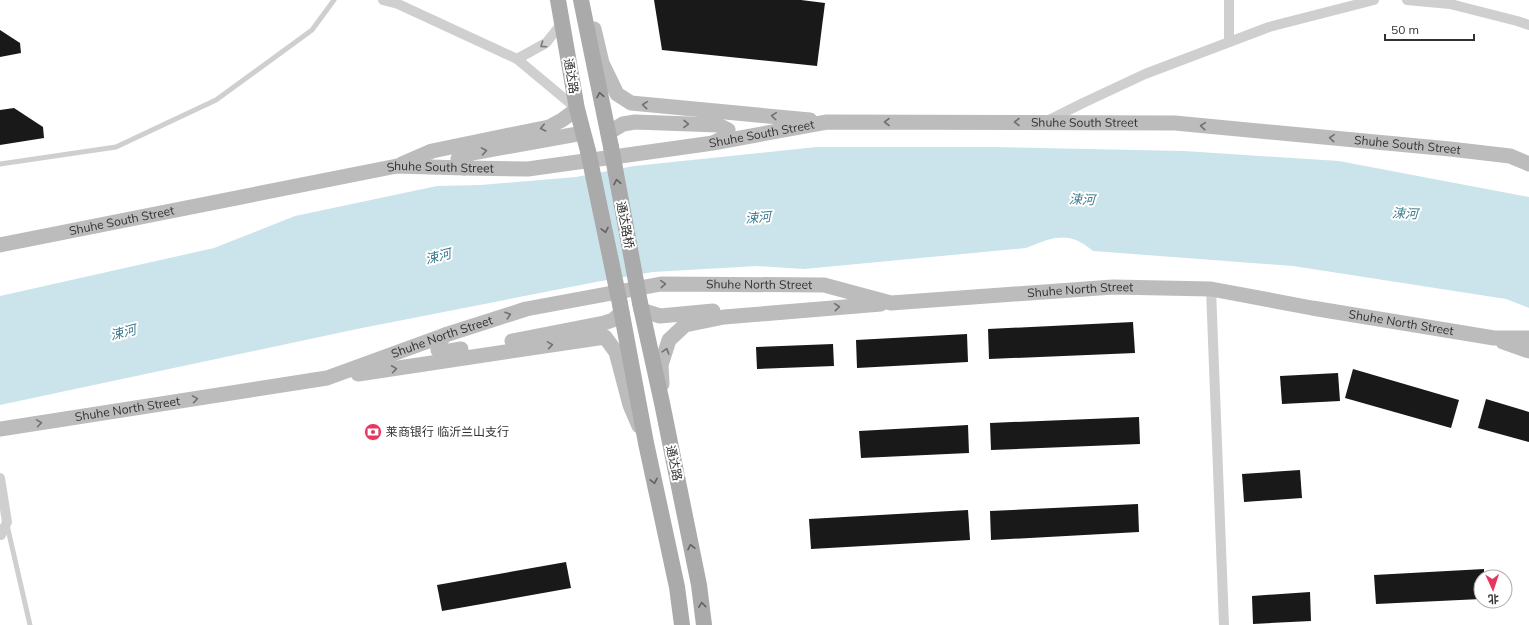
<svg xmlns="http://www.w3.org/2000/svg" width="1529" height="625" font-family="Mulish,'Noto Sans SC',sans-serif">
  <rect width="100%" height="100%" fill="#fff"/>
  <path fill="#cbe4ec" d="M816,147h174l194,4 155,10 190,36v111l-23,-9 -213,-33 -200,-15c-24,-21 -40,-14 -67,-3l-222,21 -47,-3 -104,6 -57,10 -239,47 -357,76v-109l214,-48 81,-32 142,-30 43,-1 96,-8 58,-11z"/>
  <g fill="#191919">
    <path d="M654,0h147l24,3 -8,63 -155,-16z"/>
    <path d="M0,30l20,13 1,10 -21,4z"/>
    <path d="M14,108l29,19 1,11 -44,7v-35z"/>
    <path d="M1133,322l2,31 -146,6 -1,-30z"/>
    <path d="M967,334l1,28 -111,6 -1,-28z"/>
    <path d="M833,344l1,22 -77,3 -1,-22z"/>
    <path d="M1353,369l106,31 -8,28 -106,-30z"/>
    <path d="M1338,373l2,28 -58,3 -2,-28z"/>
    <path d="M1486,399l43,13v30l-51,-14z"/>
    <path d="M1139,417l1,27 -149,6 -1,-27z"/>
    <path d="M968,425l1,28 -108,5 -2,-27z"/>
    <path d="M1300,470l2,28 -58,4 -2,-28z"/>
    <path d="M1138,504l1,28 -148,8 -1,-29z"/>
    <path d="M968,510l2,30 -159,9 -2,-30z"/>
    <path d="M566,562l5,26 -129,23 -5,-26z"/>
    <path d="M1484,569v8h-3v22l-105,5 -2,-29z"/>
    <path d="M1310,592l1,29 -58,3 -1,-28z"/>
  </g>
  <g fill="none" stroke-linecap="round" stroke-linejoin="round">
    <g stroke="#cfcfcf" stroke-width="5">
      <path d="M0,164l116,-17 100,-47 96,-70 22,-30"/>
      <path d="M7,525l23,100"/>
    </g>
    <g stroke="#cfcfcf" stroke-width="10">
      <path d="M383,0l15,4 119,55 60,50"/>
      <path d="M1407,0l43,4 67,17 12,4"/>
      <path d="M1229,42v-42"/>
      <path d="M517,59l29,-16 16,-20"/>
      <path d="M1047,121l36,-18 62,-29 124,-47 105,-27"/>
      <path d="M1211,289l13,336"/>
      <path d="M0,478l7,44 -6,13h-1"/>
    </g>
    <g stroke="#bcbcbc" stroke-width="15">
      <path d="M594,29l8,34 15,31 14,9 179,17"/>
      <path d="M608,133l15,-9 12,-2 83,3 10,5 -1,6 -12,6"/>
      <path d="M402,164l30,-13 117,-24 13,-7 15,-11"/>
      <path d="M464,168l-6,-9 14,-6 111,-20"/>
      <path id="s1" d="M0,245l397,-79 67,2 64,1 185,-26 114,-21 348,1 275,26 60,7 19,8"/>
      <path d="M641,310l19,6 53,-5"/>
      <path d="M445,335l-7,9v6l6,2 17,-3"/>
      <path d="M512,341l92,-18 9,-3 9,-8"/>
      <path d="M1503,342l26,9"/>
      <path d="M358,374l247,-37 11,15 14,53 9,21"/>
      <path d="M662,384l-1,-19 8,-25 16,-15 39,-8 157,-13"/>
      <path id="s2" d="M0,429l327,-51 118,-43 81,-26 135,-25 163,1 67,18 222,-16 98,2 101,19 182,30h35"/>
    </g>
    <g stroke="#aaa" stroke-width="16">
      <path d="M558,0l19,109 11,42"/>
      <path d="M581,0l30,147"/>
      <path d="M640,303l22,100 37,182 5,40"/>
      <path d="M620,304l26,139 31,144 5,38"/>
    </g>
    <g stroke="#aaa" stroke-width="16">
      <path d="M611,147l29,156"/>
      <path d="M588,151l32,153"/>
    </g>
  </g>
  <defs><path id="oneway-chevron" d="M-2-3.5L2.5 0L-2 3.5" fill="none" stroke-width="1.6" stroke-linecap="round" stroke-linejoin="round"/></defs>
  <use stroke="#797979" href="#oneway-chevron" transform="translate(543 45) rotate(146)"/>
  <g stroke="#626262">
    <use href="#oneway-chevron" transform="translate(600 95) rotate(-101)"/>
    <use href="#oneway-chevron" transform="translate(617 182) rotate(-101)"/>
    <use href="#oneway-chevron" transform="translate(605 230) rotate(78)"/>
    <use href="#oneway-chevron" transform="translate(654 481) rotate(78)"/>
    <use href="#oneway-chevron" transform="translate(691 547) rotate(-102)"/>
    <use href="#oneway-chevron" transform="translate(702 605) rotate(-96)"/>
  </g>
  <g stroke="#707070">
    <use href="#oneway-chevron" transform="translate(645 105) rotate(-175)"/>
    <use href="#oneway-chevron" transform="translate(774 116) rotate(-175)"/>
    <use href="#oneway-chevron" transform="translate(887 122) rotate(-180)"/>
    <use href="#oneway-chevron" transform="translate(1017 122) rotate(-180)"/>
    <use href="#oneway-chevron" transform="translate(686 124) rotate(2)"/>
    <use href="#oneway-chevron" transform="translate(1203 126) rotate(-175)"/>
    <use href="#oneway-chevron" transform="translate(543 128) rotate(167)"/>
    <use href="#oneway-chevron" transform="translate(1332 138) rotate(-175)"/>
    <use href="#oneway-chevron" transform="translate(484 151) rotate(-10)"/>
    <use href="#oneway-chevron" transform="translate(663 284) rotate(-4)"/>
    <use href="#oneway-chevron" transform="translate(837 307) rotate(-5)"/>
    <use href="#oneway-chevron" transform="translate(508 315) rotate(-18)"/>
    <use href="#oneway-chevron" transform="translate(550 345) rotate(-9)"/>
    <use href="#oneway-chevron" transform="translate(666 351) rotate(-73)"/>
    <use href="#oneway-chevron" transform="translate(394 369) rotate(-8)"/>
    <use href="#oneway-chevron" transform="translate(195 399) rotate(-9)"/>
    <use href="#oneway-chevron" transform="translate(39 423) rotate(-9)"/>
  </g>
  <defs>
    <g id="bank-disc" transform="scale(0.9)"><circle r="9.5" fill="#e5385f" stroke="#fff"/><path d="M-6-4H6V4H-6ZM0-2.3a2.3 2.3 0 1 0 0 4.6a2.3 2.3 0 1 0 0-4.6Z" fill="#fff"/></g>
  </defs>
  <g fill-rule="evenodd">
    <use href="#bank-disc" x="373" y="432"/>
  </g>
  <g text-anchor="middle" stroke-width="4" stroke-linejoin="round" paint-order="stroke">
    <g font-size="12" fill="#323232" stroke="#fff">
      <text transform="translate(571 76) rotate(80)" y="4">通达路</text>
      <text dy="4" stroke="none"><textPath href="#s1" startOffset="1096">Shuhe South Street</textPath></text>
      <text dy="4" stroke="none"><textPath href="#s1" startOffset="772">Shuhe South Street</textPath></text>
      <text dy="4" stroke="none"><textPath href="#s1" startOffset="1420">Shuhe South Street</textPath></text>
      <text dy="4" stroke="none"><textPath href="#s1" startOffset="448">Shuhe South Street</textPath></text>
      <text dy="4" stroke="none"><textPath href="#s1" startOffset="124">Shuhe South Street</textPath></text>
      <text transform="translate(625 225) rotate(79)" y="4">通达路桥</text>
      <text dy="4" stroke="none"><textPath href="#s2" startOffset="777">Shuhe North Street</textPath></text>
      <text dy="4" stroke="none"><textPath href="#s2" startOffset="1101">Shuhe North Street</textPath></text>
      <text dy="4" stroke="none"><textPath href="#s2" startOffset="1425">Shuhe North Street</textPath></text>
      <text dy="4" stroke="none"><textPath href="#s2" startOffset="453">Shuhe North Street</textPath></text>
      <text dy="4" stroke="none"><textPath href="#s2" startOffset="129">Shuhe North Street</textPath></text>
      <text transform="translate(674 463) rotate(78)" y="4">通达路</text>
    </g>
    <g font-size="12" fill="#323232" stroke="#fff" text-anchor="start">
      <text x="386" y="436">莱商银行 临沂兰山支行</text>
    </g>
    <g font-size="13" font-style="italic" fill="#3d7b8f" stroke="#fff">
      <text transform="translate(1082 199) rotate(2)" y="5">涑河</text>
      <text transform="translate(1405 213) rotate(2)" y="5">涑河</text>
      <text transform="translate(758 217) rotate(-4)" y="5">涑河</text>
      <text transform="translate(438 256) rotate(-14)" y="5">涑河</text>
      <text transform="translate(123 332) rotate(-14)" y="5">涑河</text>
    </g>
  </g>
  <g transform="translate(1493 589) rotate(177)"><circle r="19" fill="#ffffff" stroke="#adadad"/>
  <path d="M0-3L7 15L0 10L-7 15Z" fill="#e5385f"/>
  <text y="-6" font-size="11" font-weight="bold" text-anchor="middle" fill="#323232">北</text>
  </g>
  <path d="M1385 34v6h89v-6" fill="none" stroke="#323232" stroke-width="2"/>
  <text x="1391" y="34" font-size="12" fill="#323232" stroke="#ffffff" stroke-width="3" paint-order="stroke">50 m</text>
</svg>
